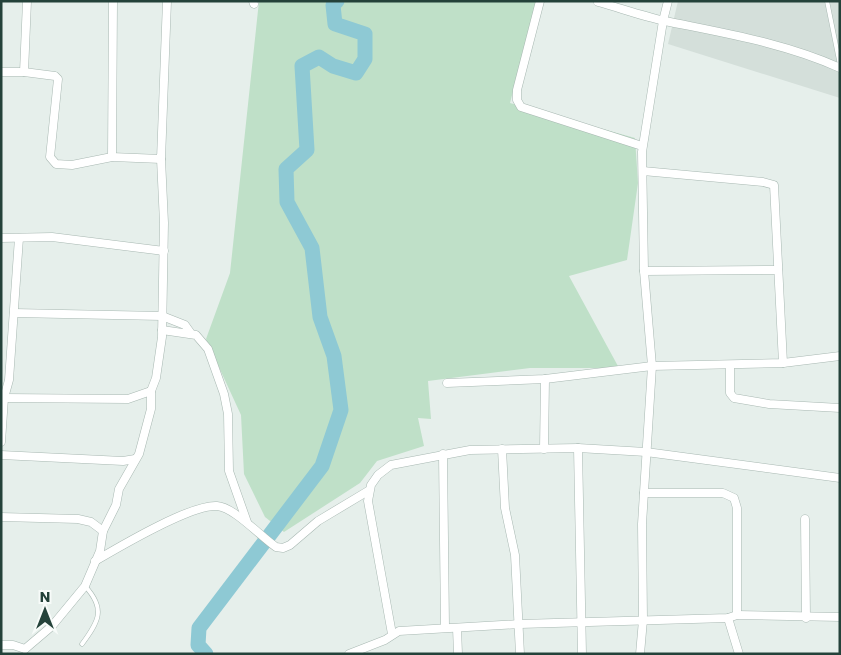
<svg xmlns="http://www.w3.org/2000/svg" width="841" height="655" font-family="Poppins,sans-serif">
  <rect width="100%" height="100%" fill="#e6efeb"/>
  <path fill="#d4dfda" d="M678,1h162v97l-172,-54z"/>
  <path fill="#bfe0c8" d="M259,1h277l-26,102 125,35 3,45 -11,77 -58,16 50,92h-89l-102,13 3,38 -13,-1 6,28 -47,15 -17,22 -76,49 -19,-15 -21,-43 -3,-59 -35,-76 24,-66z"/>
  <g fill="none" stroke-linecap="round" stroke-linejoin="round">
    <path stroke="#8ec9d4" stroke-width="15" d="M206,654l-8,-9 1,-17 123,-162 19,-56 -7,-54 -14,-39 -8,-69 -25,-46 -1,-33 21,-19 -5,-84 17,-9 14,9 23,7 9,-14v-25l-30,-10 -2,-19 4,-4"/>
    <g stroke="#a8b8b2" stroke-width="5">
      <g id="service">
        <path d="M827,1l13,64"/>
        <path d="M82,644c17,-23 24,-35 3,-58"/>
      </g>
    </g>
    <g stroke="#a8b8b2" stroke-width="9">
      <g id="minor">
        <path d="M253,1l1,3"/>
        <path d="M540,1l-23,89v10l4,7 121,39"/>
        <path d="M598,2c22,6 44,14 67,19 58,12 120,22 175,47"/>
        <path d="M1,72h23l31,4 3,3 -8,78 6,7 16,1 40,-8 49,2 6,-158"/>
        <path d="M24,72l3,-71"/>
        <path d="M112,157l1,-156"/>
        <path d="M643,171l120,11 11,3 9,178"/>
        <path d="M1,238l51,-1 112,14"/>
        <path d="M644,271l134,-1"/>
        <path d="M14,313l148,3 23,9 5,7"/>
        <path d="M162,330l34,5 12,14 16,45 4,20 1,57 18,51"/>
        <path d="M730,365v28l4,5 35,6 71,4"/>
        <path d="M447,383l98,-4 107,-13 131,-3 57,-7"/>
        <path d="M4,398l124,1 23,-8"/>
        <path d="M1,442l3,-44 5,-18 10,-142"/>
        <path d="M578,448l4,206"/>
        <path d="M502,449l3,59 10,47 5,99"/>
        <path d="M544,449l1,-70"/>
        <path d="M443,454l2,173"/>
        <path d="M1,455l122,6 12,-2"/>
        <path d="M644,493h79l11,5 3,10v107"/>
        <path d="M1,517l77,2 13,3 12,9"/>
        <path d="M805,519l1,99"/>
        <path d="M95,561c24,-14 96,-57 122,-55 17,1 44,31 59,41l7,1 7,-3 28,-24 50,-30"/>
        <path d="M728,618l11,36"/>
        <path d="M457,628l1,26"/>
        <path d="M392,634l-24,-133 3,-16 7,-10 13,-10 79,-15 108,-2 68,4 194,26"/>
        <path d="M1,645h12l12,4"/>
        <path d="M25,649l27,-23 33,-40 15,-35 3,-20 13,-26 3,-16 20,-35 12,-45v-18l5,-13 6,-41 2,-114 -3,-64"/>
        <path d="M349,654l36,-14 14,-9 121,-7 208,-6 9,-3 103,2"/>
        <path d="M640,654l3,-34 -1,-96 10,-158 -8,-95 -2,-119 21,-131 5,-20"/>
      </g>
    </g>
    <use href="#service" stroke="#fff" stroke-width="4"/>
    <use href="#minor" stroke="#fff" stroke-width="8"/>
  </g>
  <rect width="841" height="655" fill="none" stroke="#24423a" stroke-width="5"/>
  <g transform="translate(45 610)" stroke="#f7fbf9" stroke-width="4" paint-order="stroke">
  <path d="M0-4L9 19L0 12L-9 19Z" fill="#24423a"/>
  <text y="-8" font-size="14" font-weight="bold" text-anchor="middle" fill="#24423a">N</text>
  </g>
</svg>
